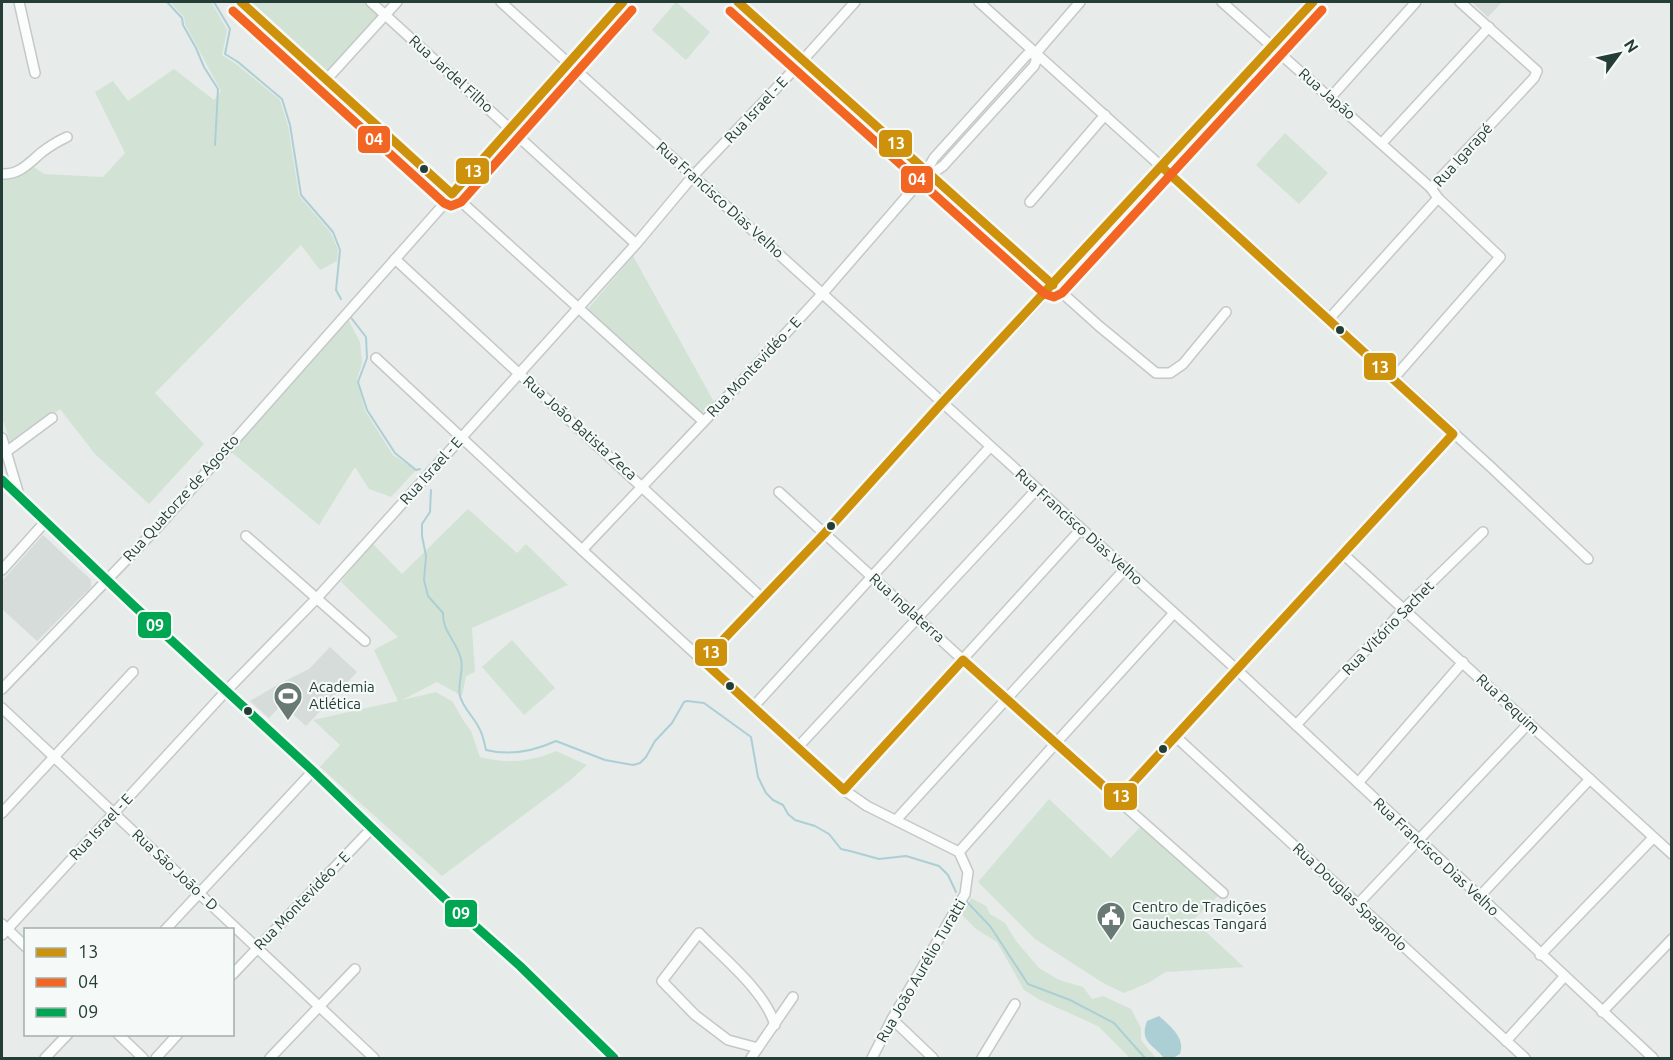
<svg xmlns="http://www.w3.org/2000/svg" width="1673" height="1060" font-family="Ubuntu,sans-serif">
  <rect width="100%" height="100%" fill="#e7ebe9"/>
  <g fill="#d5dcd9">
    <path d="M1472,2h30l-14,15z"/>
    <path d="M43,535l48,45v7l-54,54 -35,-32v-28z"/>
    <path d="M330,647l27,25 -51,54 -24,-22 -13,14 -19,-17 29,-17 30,-15z"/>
  </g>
  <g fill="#d2e3d6">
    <path d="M170,2l42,1 15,27 -5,25 14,9 44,36 8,26 11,70 32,37 7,17 -1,11 -17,9 -19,-25 -146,148 49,51 -55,60 -54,-50 -35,-45 -49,36 -9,-28v-240l30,-11 12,8 59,3 22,-24 -30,-61 18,-11 15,20 46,-32 40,31 7,-9 -36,-67 -1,-7z"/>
    <path d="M246,2h119l15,13 -54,59z"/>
    <path d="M676,2l34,30 -24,28 -34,-30z"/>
    <path d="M1285,133l43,40 -29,31 -43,-39z"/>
    <path d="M633,256l81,146 -13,12 -114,-104z"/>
    <path d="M347,317l13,25 2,21 -5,16 8,32 28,44 23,15 -25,27 -22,-8 -14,-22 -36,58 -90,-75z"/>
    <path d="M468,509l49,44 9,-9 42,41 -96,43 3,44 -9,4 -4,20 -25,-14 -35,18 34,-8 17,10 10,18 8,11 9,26c26,7 51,5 76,-6l31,14 -19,17 -126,94 -122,-109 20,-22 -27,-25 85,-19 -24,-51 24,-13 -57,-55 31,-39 30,31z"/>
    <path d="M512,640l43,48 -31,27 -42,-48z"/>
    <path d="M1049,799l62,59 30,-32 78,69 -26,25 51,47 -78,5 -18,11 -24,10 -21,-10 -68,-44 -57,-57z"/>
    <path d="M971,898l15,8 4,8 15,9 11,18 23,27 20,12 24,7 9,12 11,-3 28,13 10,19v12l15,18h-26l-32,-32 -58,-26 -16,-10 -27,-48 -21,-13 -14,-14z"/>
  </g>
  <path fill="#accfd5" d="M1159,1016c11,10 27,22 21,38l-7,4h-9c-11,-14 -25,-16 -17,-37z"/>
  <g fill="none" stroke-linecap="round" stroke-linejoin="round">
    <g stroke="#accfd5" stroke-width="2">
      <path d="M167,2l15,16 1,7 13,23 8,19 14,22 -3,56"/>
      <path d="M214,2l16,27 -5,25 13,8 44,37 8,26 11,70 32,37 7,18 -4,40 5,9"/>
      <path d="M349,315l17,22 1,21 -9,24 9,28 28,43 21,17 4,-1"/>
      <path d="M431,490l-1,22 -8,12v12l4,20 -2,24 4,16 15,17c-1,18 14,29 18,46 3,12 -4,26 -1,37 3,12 14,21 19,32 4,6 5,14 7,22 24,6 48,1 70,-9l49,19 28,5 7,-2 6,-6 9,-16 17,-18 12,-21 3,-1 17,2 47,34 7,40 8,16 7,7 10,5 5,9 7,6 20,6 14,8 12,15 9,2 29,8 27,-3 33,10 9,9 8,17"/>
      <path d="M967,902l23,24 38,58 42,16 44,23 31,35"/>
    </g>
    <g stroke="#c4c8c6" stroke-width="12">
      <g id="minor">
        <path d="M19,2l16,71"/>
        <path d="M241,2l462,419"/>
        <path d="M371,2l265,242"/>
        <path d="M501,2l735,667 417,389"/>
        <path d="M738,2l361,324 57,47h14l13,-9 43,-52"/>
        <path d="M979,2l288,260 225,206 96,91"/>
        <path d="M1222,2l209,186 7,10 62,59 -107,122"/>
        <path d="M327,79l70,-77"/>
        <path d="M1331,97l85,-95"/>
        <path d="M1382,143l107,-116"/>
        <path d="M2,174c18,1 28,-12 40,-22 8,-6 16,-11 25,-15"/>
        <path d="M927,177l16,-11 91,-100 2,-5v-8"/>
        <path d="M1431,188l103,-110 3,-7 -77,-69"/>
        <path d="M1030,202l75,-87"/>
        <path d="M395,259l368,340"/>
        <path d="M1329,319l109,-121"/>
        <path d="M376,358l206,192 262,240 23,16 92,46 9,20 -3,22 -73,125 -20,39"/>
        <path d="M2,438l17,57"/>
        <path d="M6,452l46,-34"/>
        <path d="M2,480l131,125 180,166 131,127 76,68 94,92"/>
        <path d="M779,492l276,252 168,149"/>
        <path d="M246,536l119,105"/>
        <path d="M582,550l147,-155 94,-102 98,-113 13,-22 91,-101 3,-3 8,-1 44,-51"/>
        <path d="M1343,554l329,300"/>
        <path d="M2,570l43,-48"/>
        <path d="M703,661l121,-127 118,-131 111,-118 260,-283"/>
        <path d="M2,689l154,-160 467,-527"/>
        <path d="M754,706l236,-259"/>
        <path d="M2,708l372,350"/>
        <path d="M1296,725l108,-116 79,-77"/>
        <path d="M1175,736l350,322"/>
        <path d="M798,747l239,-258"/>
        <path d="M1358,783l105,-121"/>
        <path d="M844,790l237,-261"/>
        <path d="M1118,799l335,-365"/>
        <path d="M2,813l131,-141"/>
        <path d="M896,820l229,-251"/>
        <path d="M959,852l96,-108 119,-131"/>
        <path d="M1479,897l111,-118"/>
        <path d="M1358,904l171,-181"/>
        <path d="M2,924l24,23"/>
        <path d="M165,930l148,-159"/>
        <path d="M2,935l225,-245 90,-92 319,-354 57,-68 110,-116 52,-58"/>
        <path d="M1540,955l113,-117"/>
        <path d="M232,975l140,-147"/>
        <path d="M1602,1012l70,-73"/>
        <path d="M892,1019l41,39"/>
        <path d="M118,1034l25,24"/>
        <path d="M1506,1041l58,-64"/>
        <path d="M758,1048l-30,-8 -33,-25 -33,-34 37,-48c25,26 65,57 76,92"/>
        <path d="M45,1058l23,-24"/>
        <path d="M156,1058l22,-24"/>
        <path d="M270,1058l85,-89"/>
        <path d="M751,1058l42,-61"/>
        <path d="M982,1058l33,-54"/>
      </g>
    </g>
    <use href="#minor" stroke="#fbfcfc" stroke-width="9"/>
    <g stroke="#f5f9f7" stroke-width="14">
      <g id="bus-1">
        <path d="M241,2l211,192 171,-192"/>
        <path d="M738,2l315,283"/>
        <path d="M1162,167l291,267 -335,365 -155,-139 -119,130 -141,-129 121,-127 118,-131 371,-401"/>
      </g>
    </g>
    <g stroke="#f5f9f7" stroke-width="14">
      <g id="bus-2">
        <path d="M233,11l211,192 7,3 10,-4 171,-192"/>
        <path d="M730,11l315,283 9,3 8,-4 260,-283"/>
      </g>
    </g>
    <g stroke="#f5f9f7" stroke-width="14">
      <path id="bus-3" d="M2,480l131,125 180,166 131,127 76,68 94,92"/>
    </g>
    <use href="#bus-1" stroke="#cd910b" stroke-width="9"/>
    <use href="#bus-2" stroke="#f26522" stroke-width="9"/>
    <use href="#bus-3" stroke="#00a651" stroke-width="9"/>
  </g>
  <defs>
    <g id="stadium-pin" transform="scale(1.5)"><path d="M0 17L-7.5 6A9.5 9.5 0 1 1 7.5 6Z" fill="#697a75" stroke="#f5f9f7"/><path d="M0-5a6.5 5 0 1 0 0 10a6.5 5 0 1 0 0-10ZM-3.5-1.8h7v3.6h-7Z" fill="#fff"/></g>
    <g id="civic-pin" transform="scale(1.5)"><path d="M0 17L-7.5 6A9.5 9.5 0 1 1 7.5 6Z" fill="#697a75" stroke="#f5f9f7"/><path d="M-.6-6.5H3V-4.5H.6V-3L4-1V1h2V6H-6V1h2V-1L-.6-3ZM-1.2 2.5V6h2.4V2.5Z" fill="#fff"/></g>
  </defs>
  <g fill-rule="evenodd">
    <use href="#stadium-pin" x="288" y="696"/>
    <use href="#civic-pin" x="1111" y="916"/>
  </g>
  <g fill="#253d37" stroke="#f5f9f7" stroke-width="2">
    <circle cx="424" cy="169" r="5"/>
    <circle cx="1340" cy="330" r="5"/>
    <circle cx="831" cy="526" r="5"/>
    <circle cx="730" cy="686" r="5"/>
    <circle cx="248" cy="711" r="5"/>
    <circle cx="1163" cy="749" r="5"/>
  </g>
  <g text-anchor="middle" stroke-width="4.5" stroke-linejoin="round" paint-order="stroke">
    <g font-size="15" fill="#253d37" stroke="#f5f9f7">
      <text transform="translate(451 74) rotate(42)" y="5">Rua Jardel Filho</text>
      <text transform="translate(1327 94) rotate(41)" y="5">Rua Japão</text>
      <text transform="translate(756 110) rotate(-47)" y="5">Rua Israel - E</text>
      <text transform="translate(1463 155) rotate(-48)" y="5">Rua Igarapé</text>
      <text transform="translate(720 200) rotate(42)" y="5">Rua Francisco Dias Velho</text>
      <text transform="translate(754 367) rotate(-47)" y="5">Rua Montevidéo - E</text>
      <text transform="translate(580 428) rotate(42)" y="5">Rua João Batista Zeca</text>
      <text transform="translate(431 471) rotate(-48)" y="5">Rua Israel - E</text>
      <text transform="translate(181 498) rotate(-48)" y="5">Rua Quatorze de Agosto</text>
      <text transform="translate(1079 527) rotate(42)" y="5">Rua Francisco Dias Velho</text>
      <text transform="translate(907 608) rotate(42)" y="5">Rua Inglaterra</text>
      <text transform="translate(1388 628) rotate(-46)" y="5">Rua Vitório Sachet</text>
      <text transform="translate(1508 704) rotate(43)" y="5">Rua Pequim</text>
      <text transform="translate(101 827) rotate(-47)" y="5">Rua Israel - E</text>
      <text transform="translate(1436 857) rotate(43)" y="5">Rua Francisco Dias Velho</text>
      <text transform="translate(175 870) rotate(43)" y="5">Rua São João - D</text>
      <text transform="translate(1350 897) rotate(43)" y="5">Rua Douglas Spagnolo</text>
      <text transform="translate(302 901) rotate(-46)" y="5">Rua Montevidéo - E</text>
      <text transform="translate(921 971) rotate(-60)" y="5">Rua João Aurélio Turatti</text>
    </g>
    <g font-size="15" fill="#253d37" stroke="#f5f9f7" text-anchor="start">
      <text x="309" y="692">Academia<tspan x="309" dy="17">Atlética</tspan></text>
      <text x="1132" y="912">Centro de Tradições<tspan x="1132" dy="17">Gauchescas Tangará</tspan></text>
    </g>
  </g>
  <g stroke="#f5f9f7" stroke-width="2">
    <rect x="357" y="125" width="34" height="29" rx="6" fill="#f26522"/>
    <rect x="878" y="129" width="35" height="29" rx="6" fill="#cd910b"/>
    <rect x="455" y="157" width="35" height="28" rx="6" fill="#cd910b"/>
    <rect x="900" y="165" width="34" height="29" rx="6" fill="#f26522"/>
    <rect x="1363" y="352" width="34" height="29" rx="6" fill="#cd910b"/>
    <rect x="137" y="611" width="35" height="28" rx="6" fill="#00a651"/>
    <rect x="694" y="638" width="34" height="29" rx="6" fill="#cd910b"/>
    <rect x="1103" y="782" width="35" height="29" rx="6" fill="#cd910b"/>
    <rect x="444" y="899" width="34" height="29" rx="6" fill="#00a651"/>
  </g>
  <g font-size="16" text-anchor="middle" font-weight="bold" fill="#fff">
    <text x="374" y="145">04</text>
    <text x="896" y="149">13</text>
    <text x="473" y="177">13</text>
    <text x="917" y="185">04</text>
    <text x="1380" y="373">13</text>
    <text x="155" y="631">09</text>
    <text x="711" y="658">13</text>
    <text x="1121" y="802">13</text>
    <text x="461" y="919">09</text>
  </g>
  <rect width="1673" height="1060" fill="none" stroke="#253d37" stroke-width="6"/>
  <rect x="24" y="928" width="210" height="108" fill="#f5f9f7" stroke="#a2aeaa" stroke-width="1.5"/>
  <rect x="36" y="948" width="30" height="9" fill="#cd910b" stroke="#a2aeaa" stroke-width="1.5"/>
  <text x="78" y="958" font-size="18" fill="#253d37">13</text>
  <rect x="36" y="978" width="30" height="9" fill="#f26522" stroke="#a2aeaa" stroke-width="1.5"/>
  <text x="78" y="988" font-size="18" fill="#253d37">04</text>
  <rect x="36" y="1008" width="30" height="9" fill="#00a651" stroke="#a2aeaa" stroke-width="1.5"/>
  <text x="78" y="1018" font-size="18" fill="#253d37">09</text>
  <g transform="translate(1619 54) rotate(57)" stroke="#f5f9f7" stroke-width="4.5" paint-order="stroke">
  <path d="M0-4.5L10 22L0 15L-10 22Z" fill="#253d37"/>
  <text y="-9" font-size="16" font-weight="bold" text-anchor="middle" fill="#253d37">N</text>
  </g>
</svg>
